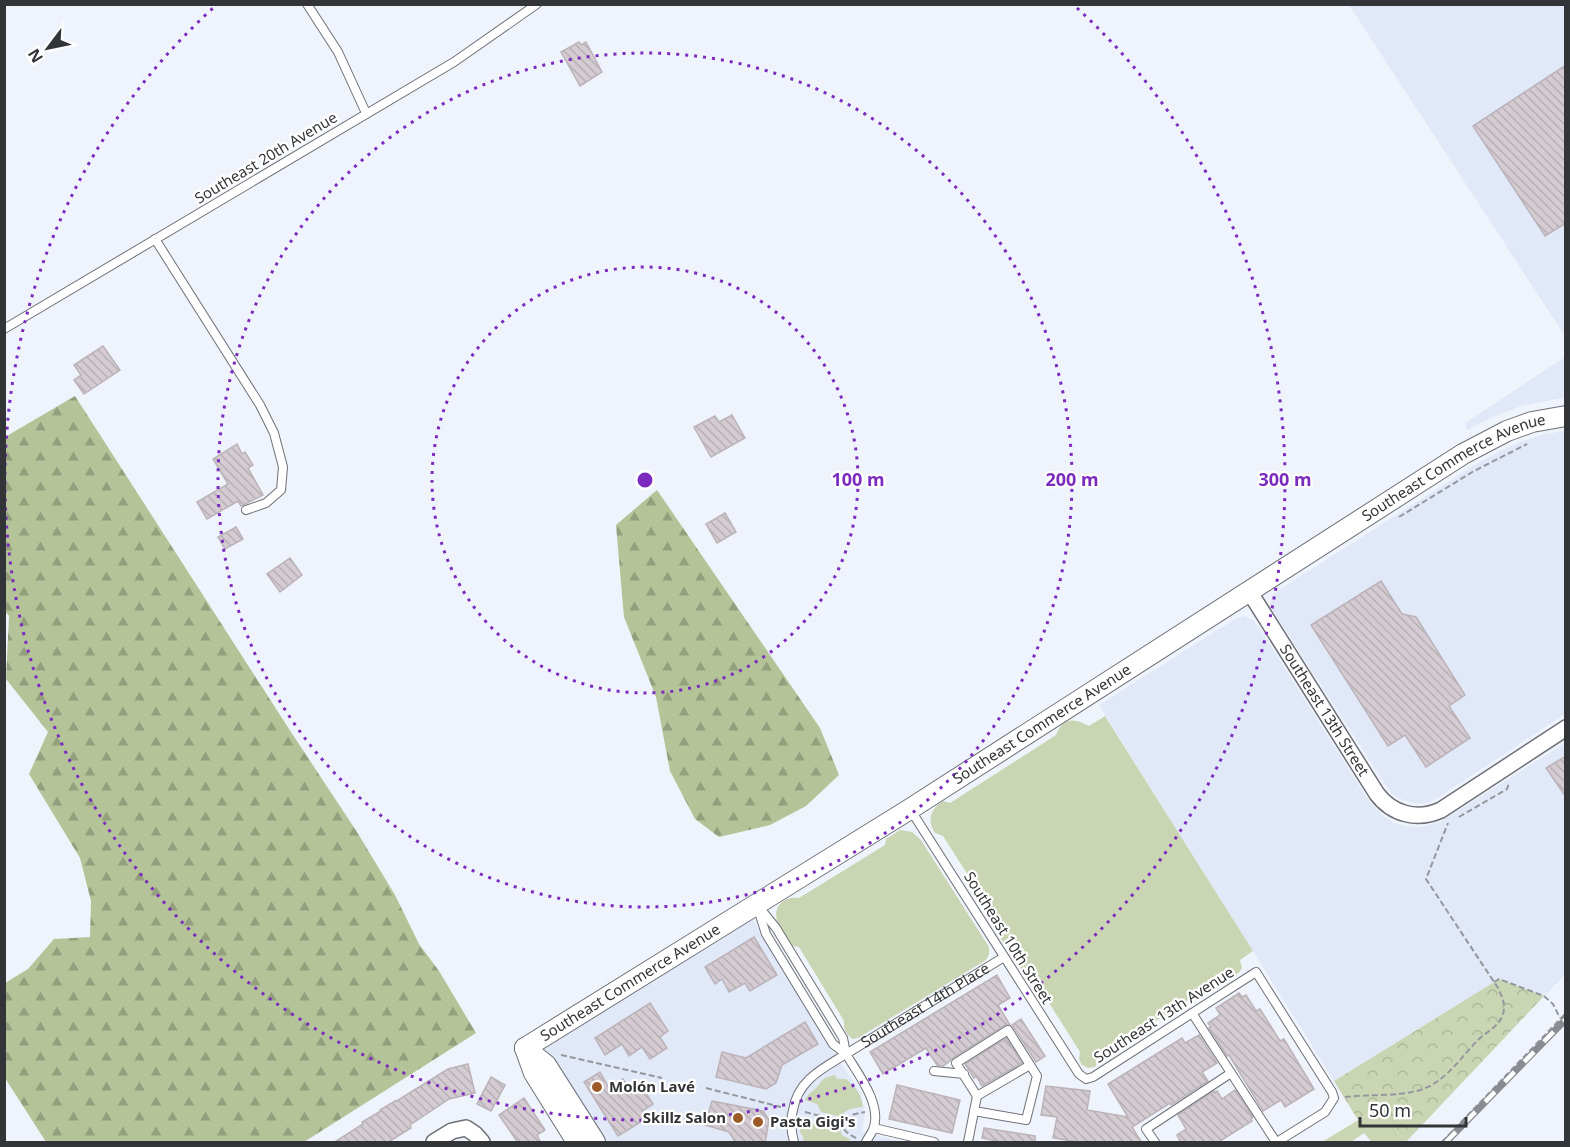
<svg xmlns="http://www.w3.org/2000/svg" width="1570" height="1147" font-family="'Noto Sans',sans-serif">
  <defs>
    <pattern id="forest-firs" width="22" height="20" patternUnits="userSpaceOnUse" patternTransform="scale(1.5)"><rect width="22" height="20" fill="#b5c398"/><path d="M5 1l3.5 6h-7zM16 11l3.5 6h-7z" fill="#949f7d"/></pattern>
    <pattern id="park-crowns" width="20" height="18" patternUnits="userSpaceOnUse" patternTransform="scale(1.5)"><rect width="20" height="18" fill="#cad6b3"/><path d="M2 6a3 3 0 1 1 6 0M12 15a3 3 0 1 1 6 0" fill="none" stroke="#aeb89b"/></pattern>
    <pattern id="building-back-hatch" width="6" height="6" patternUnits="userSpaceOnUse" patternTransform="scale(1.5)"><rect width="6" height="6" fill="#d4ccd2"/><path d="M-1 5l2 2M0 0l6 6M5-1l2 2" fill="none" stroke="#b6b0b5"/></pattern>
  </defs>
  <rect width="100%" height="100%" fill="#eff3fb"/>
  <g fill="#e1e9f8">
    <path d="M1349,5h216v331z"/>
    <path d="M1565,357v41l-14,2 -30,6 -30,12 -24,12 -2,-7z"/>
    <path d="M1565,431v283l-129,85 -9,4 -10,1 -14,-4 -8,-4 -7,-7 -115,-178 -3,-8 2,-7 7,-6 194,-124 25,-14 22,-10 25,-8z"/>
    <path d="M1244,616l9,4 7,9 109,172 14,15 11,7 13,3 14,1 19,-5 125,-79v232l-21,21 -45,-17 -165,102 -235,-376 136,-86z"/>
    <path d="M752,918l77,128 31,45 5,21 -3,20 40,10h-300l-59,-93z"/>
  </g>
  <g fill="#cad6b3">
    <path d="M1105,716l148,235 -13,9 2,8c-4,7 -8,9 -16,8l-124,79 -7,12 -7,1 -6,-3 -3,-6 1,-7 -46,-73 -7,-2 -9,-12 3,-7 -9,-14 -9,-2 -7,-12 2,-8 -55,-86 -8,-3c-8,-12 -5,-24 8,-32l7,2 106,-68c7,-18 19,-17 33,-9z"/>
    <path d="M900,830l12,2 9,8 68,107v7l-3,6 -128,78 -6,1c-6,-6 -9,-10 -8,-18l-45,-74 -6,-1c-9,-12 -25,-29 -12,-43 5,-5 11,-6 18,-5l86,-53 1,-6z"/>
    <path d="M835,1075l2,4h9c10,8 15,15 17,28 -9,1 -17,1 -22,10l-20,-5 -4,-8 -12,-4c4,-7 5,-7 10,-11 9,-9 5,-11 20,-14z"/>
    <path d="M1378,1108l28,34h-34l-8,-9 -13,9h-29z"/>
    <path d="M819,1120l20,5 3,10 8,4 -2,3h-44l-1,-5 -3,-5 -1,-9 13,2z"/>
  </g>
  <g fill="url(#forest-firs)">
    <path d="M75,396l214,333 68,103 38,63 24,49 20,27 37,62 -172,109h-258l-41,-64v-95l23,-14 26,-30 36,-2 1,-36 -11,-43 -51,-84 19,-42 -42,-53 3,-63 -5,-6 1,-173z"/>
    <path d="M657,490l163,238 19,47 -33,31 -36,19 -51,12 -24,-18 -25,-48 -14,-74 -32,-80 -8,-92z"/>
  </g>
  <path fill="url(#park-crowns)" d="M1499,979l45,17 -138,146 -28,-34 -20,12 -24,-39z"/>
  <g fill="url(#building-back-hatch)" stroke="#bbb3b9" stroke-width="1.5">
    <path d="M579,42l2,3 5,-3 16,30 -22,14 -19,-34z"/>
    <path d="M1566,65v158l-21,13 -72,-110z"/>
    <path d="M103,346l17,24 -36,24 -10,-14 7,-5 -7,-10z"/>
    <path d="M732,415l13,23 -34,19 -17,-30 21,-11 4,6z"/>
    <path d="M237,444l5,10 3,-2 8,13 -5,3 15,27 -22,11 -3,-5 -31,18 -10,-17 31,-18 -15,-25z"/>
    <path d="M725,513l11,19 -19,11 -11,-19z"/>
    <path d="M236,527l7,12 -18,10 -7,-12z"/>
    <path d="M290,558l12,17 -22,17 -13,-18z"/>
    <path d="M1381,581l21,33 14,3 49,78 -16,11 21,32 -44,29 -21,-32 -17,11 -77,-121z"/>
    <path d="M1566,756v41l-20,-29z"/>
    <path d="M754,937l23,38 -27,16 -5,-8 -16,9 -7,-13 -7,5 -10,-17z"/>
    <path d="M997,975l13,23 -12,7 12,20h-5l-52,33 -3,3 -7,5 -6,-1 -11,-17 -43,26 -13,-22z"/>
    <path d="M1239,993l3,4 4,-2 10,16 4,-2 20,32 4,-2 30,50 -29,18 -4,-7 -18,11 -34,-56 -2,1 -18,-28 2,-1 -3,-4 12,-8 -4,-7z"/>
    <path d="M650,1003l18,28 -8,6 7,11 -17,11 -8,-12 -13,9 -7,-12 -17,11 -10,-17z"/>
    <path d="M1021,1019l24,37 -9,6 -24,-37z"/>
    <path d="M805,1022l13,22 -36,21 -6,18 -10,6 -50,-12 6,-25 24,6z"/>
    <path d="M1199,1035l18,28 -15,9 6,9 -37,24 -1,-2 -38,24 10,16h-58l-31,-5 4,-21 -16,-2 5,-29 44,5 -3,19 41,7 -20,-33 74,-46 3,5z"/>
    <path d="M1006,1038l16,25 -40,23 -6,-10 -2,2 -9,-14z"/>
    <path d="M468,1064l7,29 -26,6 -39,26 1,3 -24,15h-54l30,-19 -1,-2 19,-11 -1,-1 15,-9v1l53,-33z"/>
    <path d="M600,1072l9,16 14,-9 9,15 11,-6 10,16 -11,7 5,7 -29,18 -34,-54z"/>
    <path d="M491,1077l14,8 -14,26 -14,-7z"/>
    <path d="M897,1085l63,15 -8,33 -63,-14z"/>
    <path d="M1235,1090l18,27 -2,2 1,2 -35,22h-36l-4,-8 9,-6 -8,-14 36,-24 1,2 2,-2 5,8z"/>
    <path d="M524,1098l21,32 -8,5 4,8h-23l-19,-28z"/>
    <path d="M712,1101l51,10 6,9 -4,23h-29l-7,-11 -24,-7z"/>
    <path d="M984,1128l51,8v7h-29l-24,-5z"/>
  </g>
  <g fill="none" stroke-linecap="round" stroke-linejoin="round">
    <g stroke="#6e7178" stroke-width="10">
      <g id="service">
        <path d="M307,4l31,48 28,61"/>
        <path d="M155,239l105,166 14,28 9,34 -2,23 -15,13 -20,7"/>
        <path d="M4,329l450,-267 83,-58"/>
        <path d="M910,809l169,265 7,5 7,-2 163,-105 76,120 2,6 -9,14 -48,30"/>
        <path d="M757,906l9,28 67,110 13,10"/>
        <path d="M759,907l17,21 67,110 3,16"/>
        <path d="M1192,1013l84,129"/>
        <path id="s1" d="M846,1054l158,-97"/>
        <path d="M934,1071l30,3"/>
        <path d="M974,1111l52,9 11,-44 -29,-46 -52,33 21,33"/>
        <path d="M874,1128l60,14"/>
        <path d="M794,1142c-3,-11 -4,-21 -1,-32 5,-30 29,-41 53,-56 12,20 37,51 27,76 -2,4 -5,8 -7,12"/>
        <path d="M968,1142l9,-46 53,-31"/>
        <path d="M1155,1142l-9,-13 85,-56"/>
      </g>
    </g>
    <g stroke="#6e7178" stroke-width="18">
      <g id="minor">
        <path id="s2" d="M1249,591l128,203c15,20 40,27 64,16l125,-82"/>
        <path d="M434,1142l18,-11 14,-3 9,6 7,8"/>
      </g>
    </g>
    <g stroke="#6e7178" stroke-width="22">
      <g id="tertiary">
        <path id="s3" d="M525,1048l385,-239 553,-355 44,-23 25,-9 34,-6"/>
        <path d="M525,1048l21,17 49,77"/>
        <path d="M525,1048l9,25 43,69"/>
      </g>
    </g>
    <g stroke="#94979d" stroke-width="2" stroke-dasharray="6 3" stroke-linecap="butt">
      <path d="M1399,517l75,-46 53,-27"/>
      <path d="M1459,817l48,-28 2,-6"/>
      <path d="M1494,982l5,-3 45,17 9,8 7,14"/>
      <path d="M561,1055l101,23"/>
      <path d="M706,1088l75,19"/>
      <path d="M1345,1097c24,-3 56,0 78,-8 24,-9 38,-32 55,-49 9,-9 21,-13 25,-26 3,-10 -1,-17 -5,-26l-72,-109 22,-56"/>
      <path d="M805,1112l39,10"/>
      <path d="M856,1138c-9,-4 -23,-15 -7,-22 5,-2 11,-3 16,-4"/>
      <path d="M1442,1142l124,-129"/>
    </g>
    <use href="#service" stroke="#fff" stroke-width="8"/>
    <use href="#minor" stroke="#fff" stroke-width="15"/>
    <use href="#tertiary" stroke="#fff" stroke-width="20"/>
    <g stroke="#888b90" stroke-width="7">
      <path id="rail" d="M1446,1142l120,-123"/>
    </g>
    <use href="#rail" stroke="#fff" stroke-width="4.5" stroke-dasharray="14" stroke-linecap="butt"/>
  </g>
  <g fill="none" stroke="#7b2cbf" stroke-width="3" stroke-dasharray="3 6">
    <circle cx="645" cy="480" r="213"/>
    <circle cx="645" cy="480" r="427"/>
    <path d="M1077 8A640 640 0 1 1 213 8"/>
  </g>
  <g fill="#9c5a28" stroke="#fff" stroke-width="2">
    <circle cx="597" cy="1087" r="6"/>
    <circle cx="738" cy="1118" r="6"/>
    <circle cx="758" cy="1122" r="6"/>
  </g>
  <g text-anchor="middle" stroke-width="4.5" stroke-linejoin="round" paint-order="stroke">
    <g font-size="15" fill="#323437" stroke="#fff">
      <text transform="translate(266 158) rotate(-31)" y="5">Southeast 20th Avenue</text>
      <text dy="5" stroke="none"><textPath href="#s3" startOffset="1096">Southeast Commerce Avenue</textPath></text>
      <text dy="5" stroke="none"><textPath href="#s2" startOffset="141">Southeast 13th Street</textPath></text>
      <text dy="5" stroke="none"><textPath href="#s3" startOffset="610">Southeast Commerce Avenue</textPath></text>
      <text transform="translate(1008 938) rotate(58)" y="5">Southeast 10th Street</text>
      <text dy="5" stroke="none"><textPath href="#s3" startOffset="124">Southeast Commerce Avenue</textPath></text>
      <text dy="5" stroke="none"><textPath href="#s1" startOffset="93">Southeast 14th Place</textPath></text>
      <text transform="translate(1164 1015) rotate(-33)" y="5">Southeast 13th Avenue</text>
    </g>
    <g font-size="15" font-weight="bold" fill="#323437" stroke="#fff" text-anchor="start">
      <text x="609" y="1092">Molón Lavé</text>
      <text x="726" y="1123" text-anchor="end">Skillz Salon</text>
      <text x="770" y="1127">Pasta Gigi's</text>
    </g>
  </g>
  <circle cx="645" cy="480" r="9" fill="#7b2cbf" stroke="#fff" stroke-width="3"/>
  <g font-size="18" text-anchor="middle" font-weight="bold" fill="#7b2cbf" stroke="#fff" stroke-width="4.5" stroke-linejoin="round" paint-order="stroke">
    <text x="858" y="486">100 m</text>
    <text x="1072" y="486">200 m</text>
    <text x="1285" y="486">300 m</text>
  </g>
  <rect width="1570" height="1147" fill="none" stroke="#323437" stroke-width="12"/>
  <g transform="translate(48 48) rotate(238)" stroke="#ffffff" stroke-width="4.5" paint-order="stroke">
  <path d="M0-4.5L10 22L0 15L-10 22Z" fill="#323437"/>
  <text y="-9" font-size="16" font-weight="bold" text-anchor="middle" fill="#323437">N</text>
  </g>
  <path d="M1360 1117v9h106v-9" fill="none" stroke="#323437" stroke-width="3"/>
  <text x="1369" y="1117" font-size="18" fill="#323437" stroke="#ffffff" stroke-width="4.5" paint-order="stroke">50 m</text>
</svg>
